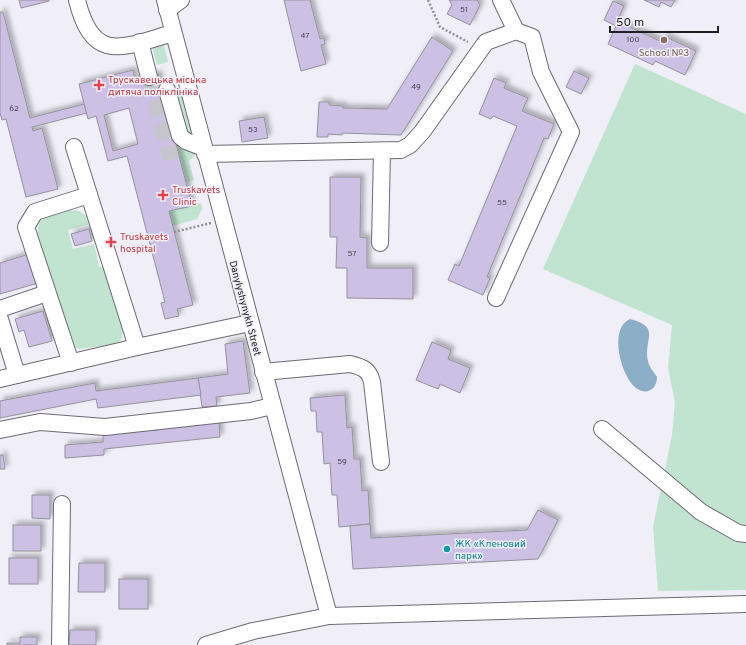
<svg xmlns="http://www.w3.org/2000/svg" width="746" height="645" font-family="Overpass,sans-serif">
  <defs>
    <filter id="shadow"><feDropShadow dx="3.5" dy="-3.5" stdDeviation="2" flood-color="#0004"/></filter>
  </defs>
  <rect width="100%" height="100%" fill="#f0eef7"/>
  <g fill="#c0e4cf">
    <path d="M163,42l5,20 -11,3 -5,-19z"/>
    <path d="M635,64l111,50v476l-88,1 -5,-64 19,-92 3,-33 -7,-34 4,-43 -129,-56z"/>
    <path d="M182,93l12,45 -11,-6 -10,-37z"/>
    <path d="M175,141l23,11 -9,9 5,19 -8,3z"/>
    <path d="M201,203l1,6 -5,10 -24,7 -4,-15z"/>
    <path d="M60,209l19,2 10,7 1,6 -22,6 5,19 21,-5 5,22 8,3 16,58 -1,11 -5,6 -38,5 -9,-4 -33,-110c2,-18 7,-20 23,-26z"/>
  </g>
  <path fill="#8daec7" d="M630,319c32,8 13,21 18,42 1,6 6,11 9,16 0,12 -10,19 -21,11 -15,-11 -28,-60 -6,-69z"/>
  <g fill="#ccc1e5" stroke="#94929a" fill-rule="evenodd" filter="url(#shadow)">
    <path d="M19,0h30v1l-28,7z"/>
    <path d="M284,0h26l10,39 4,-1 1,6 -4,1 5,19 -25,7z"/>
    <path d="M449,0h28l3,5 -10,20 -23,-11 5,-9z"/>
    <path d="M644,0h31l-4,7 -10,-5 -2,5z"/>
    <path d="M613,1l11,5 -7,15 45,21 2,-6 32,15 -11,24 -30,-14 -2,4 -45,-21 8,-18 -12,-6z"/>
    <path d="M0,12h3l27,106 54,-14 3,9 -55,14 1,4 9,-3 16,61 -32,8 -20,-78 -4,1 -2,-7z"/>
    <path d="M432,37l21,14 -52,84 -59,-2v2l-14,-1v3h-11l2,-35h10v3l14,1v2l44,1z"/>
    <path d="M133,70l2,10 23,-6 34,132 -23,5 24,94 -16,4 2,7 -14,3 -4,-16 4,-1 -38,-146 -19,5 -12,-45 -8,3 -9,-35zM129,108l9,36 -25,7 -9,-36z"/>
    <path d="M574,71l15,7 -8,16 -15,-7z"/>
    <path d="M494,78l12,5 -2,5 24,10 -6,13 32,13 -6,15 -4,-1 -57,139 3,1 -7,17 -35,-15 7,-16 4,2 58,-140 -24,-10 -2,3 -12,-5z"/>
    <path d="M264,117l4,21 -26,4 -3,-21z"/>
    <path d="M330,177h31l-1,60 7,1v30h46v31l-66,-1v-30h-11l1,-31h-7z"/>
    <path d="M89,229l3,12 -17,5 -4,-12z"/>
    <path d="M29,254l9,29 -38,11v-31z"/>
    <path d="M43,311l9,30 -23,6 -5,-17 -5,2 -4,-13z"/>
    <path d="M243,341l7,52 -34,4 1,9 -15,1 -4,-29 30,-4 -3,-30z"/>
    <path d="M432,342l19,8 -3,9 22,9 -10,25 -20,-9 -2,5 -22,-9z"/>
    <path d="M198,378l3,17 -103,13 -2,-9 -96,19v-17l95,-18 1,8z"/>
    <path d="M345,395l2,33 5,-1 2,32h6l2,32 6,-1 2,34 -31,3 -2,-32h-5l-2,-32 -6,1 -2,-32h-5l-1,-21h-5l-1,-13z"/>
    <path d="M219,421l1,16 -116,12v6l-39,3v-13l38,-3v-8l54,-4v-4z"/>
    <path d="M0,455h3l2,14h-5z"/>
    <path d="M32,495h18v24l-18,-1z"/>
    <path d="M538,510l20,10 -20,39 -185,10 -3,-43 20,-2 1,14 156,-8z"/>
    <rect x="13" y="525" width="28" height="26"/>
    <rect x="9" y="558" width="29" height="26"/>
    <path d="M79,563h26v29h-27z"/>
    <rect x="119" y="579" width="29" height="30"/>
    <path d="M70,630h26v15h-30l3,-1z"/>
    <path d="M20,637h17v8h-30v-2h13z"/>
  </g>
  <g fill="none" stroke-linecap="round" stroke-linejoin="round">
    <path stroke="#c6c4cc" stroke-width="16" stroke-dasharray="16 8" stroke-linecap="butt" d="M149,77l22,82"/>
    <g stroke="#6d6a72" stroke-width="18">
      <g id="minor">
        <path d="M77,0c16,65 46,47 96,33"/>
        <path d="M165,0l164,616"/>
        <path d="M167,10l14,-10"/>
        <path d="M140,42l9,35"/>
        <path d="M167,90l13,46 6,5 18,7"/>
        <path d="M74,147l63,200"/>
        <path d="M205,154l196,-4 9,-5 12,-13 64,-90 30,-11 -15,-31"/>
        <path d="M380,243l2,-92"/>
        <path d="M496,298l75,-166 -30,-60 -9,-35 -16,-6"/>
        <path d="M0,309l47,-16"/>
        <path d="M0,319l17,56"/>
        <path d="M71,363l-45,-136 9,-15 54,-17"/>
        <path d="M263,372l87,-8c12,3 19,5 22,18l9,80"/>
        <path d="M0,379l137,-32 113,-24"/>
        <path d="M602,429l99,83 37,21 8,1"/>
        <path d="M0,430l40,-8 65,5 146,-16 21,-5"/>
        <path d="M60,645l2,-141"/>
        <path d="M206,645l47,-14 76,-15 417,-12"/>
      </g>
    </g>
    <g stroke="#908f95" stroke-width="2.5" stroke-dasharray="2 2" stroke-linecap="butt">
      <path d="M428,0l12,27 28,15"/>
      <path d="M189,194l13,-3"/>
      <path d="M174,232l37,-9"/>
    </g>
    <use href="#minor" stroke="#fff" stroke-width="16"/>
  </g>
  <circle fill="#8d6e63" stroke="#f0eef7" stroke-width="1.5" cx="664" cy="40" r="4"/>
  <g fill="#e0444e" stroke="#f0eef7" stroke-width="1.5">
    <path d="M97 79h4v4h4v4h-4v4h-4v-4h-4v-4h4z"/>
    <path d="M161 189h4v4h4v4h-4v4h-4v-4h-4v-4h4z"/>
    <path d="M109 236h4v4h4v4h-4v4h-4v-4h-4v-4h4z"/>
  </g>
  <circle fill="#0f9aa8" stroke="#f0eef7" stroke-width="1.5" cx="447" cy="549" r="4"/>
  <g text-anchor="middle" stroke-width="3" stroke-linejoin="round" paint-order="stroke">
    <g font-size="8" fill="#4a4752">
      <text x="464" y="12">51</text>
      <text x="305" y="38">47</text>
      <text x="633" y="42">100</text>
      <text x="416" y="89">49</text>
      <text x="14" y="111">62</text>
      <text x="253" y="132">53</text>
      <text x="502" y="205">55</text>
      <text x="352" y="256">57</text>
      <text x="342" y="464">59</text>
    </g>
    <g font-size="10" fill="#785e54" stroke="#f0eef7">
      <text x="664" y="56">School №3</text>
    </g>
    <g font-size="10" fill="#be3a42" stroke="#f0eef7" text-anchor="start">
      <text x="108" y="83">Трускавецька міська<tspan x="108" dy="12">дитяча поліклініка</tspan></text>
      <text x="172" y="193">Truskavets<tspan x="172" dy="12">Clinic</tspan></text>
      <text x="120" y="240">Truskavets<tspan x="120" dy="12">hospital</tspan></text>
    </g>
    <g font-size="10" fill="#1f1e21" stroke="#f0eef7">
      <text transform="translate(246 308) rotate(75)" y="4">Danylyshynykh Street</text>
    </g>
    <g font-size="10" fill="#0d838f" stroke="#f0eef7" text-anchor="start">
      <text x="455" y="547">ЖК «Кленовий<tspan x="455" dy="12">парк»</tspan></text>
    </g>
  </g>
  <path d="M610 26v6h108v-6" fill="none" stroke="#1f1e21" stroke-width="2"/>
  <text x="616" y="26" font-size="12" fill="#1f1e21" stroke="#f0eef7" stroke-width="3" paint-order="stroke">50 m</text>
</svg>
